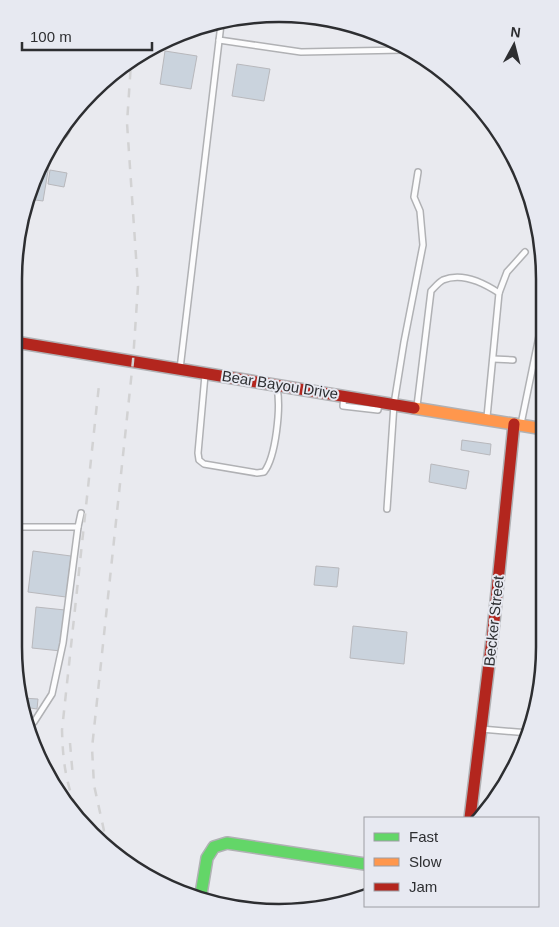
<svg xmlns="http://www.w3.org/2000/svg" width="559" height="927" font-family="Helvetica,sans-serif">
  <rect width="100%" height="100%" fill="#e9eaef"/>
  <g fill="#cad3dd" stroke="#b8b8bc">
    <path d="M165,51l32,5 -6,33 -31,-5z"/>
    <path d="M237,64l33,5 -6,32 -32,-5z"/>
    <path d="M48,153h3l-8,48 -15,-2 6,-21z"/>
    <path d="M50,170l17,3 -3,14 -16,-3z"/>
    <path d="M462,440l29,4 -1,11 -29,-5z"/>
    <path d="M431,464l38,7 -3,18 -37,-7z"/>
    <path d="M33,551l38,5 -5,41 -38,-5z"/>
    <path d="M316,566l23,2 -2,19 -23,-2z"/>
    <path d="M36,607l29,3 -4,41 -29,-3z"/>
    <path d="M353,626l54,6 -3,32 -54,-6z"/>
    <path d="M22,698l16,1 -1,10 -13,-2z"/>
  </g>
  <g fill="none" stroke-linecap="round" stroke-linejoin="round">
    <g stroke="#b0b1b4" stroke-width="8">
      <g id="lane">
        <path d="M219,40l82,12 102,-2"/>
        <path d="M55,141c11,-4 14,-14 16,-25"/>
        <path d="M493,359l20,1"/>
        <path d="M180,369l41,-345"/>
        <path d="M205,375l-7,78 1,7 5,4 53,9 7,-1c12,-15 17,-65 13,-84"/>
        <path d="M344,396l-1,10 35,4 1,-7"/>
        <path d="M417,406l14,-115c4,-4 8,-9 12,-11 19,-8 41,3 56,13"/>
        <path d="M487,417l12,-124 8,-21 18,-20"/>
        <path d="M521,424l23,-112"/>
        <path d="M15,436l1,-5"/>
        <path d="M387,509l7,-105 10,-62 19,-97 -3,-34 -6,-14 4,-25"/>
        <path d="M14,527h64l3,-14"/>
        <path d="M26,722h8l18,-28 11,-51 15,-116"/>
        <path d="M481,729l48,4"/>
      </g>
    </g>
    <g stroke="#b0b1b4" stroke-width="14">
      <path id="fast" d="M200,900l7,-42 7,-11 13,-4 138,21"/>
    </g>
    <g stroke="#b0b1b4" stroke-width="14">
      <path id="slow" d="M414,408l130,21"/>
    </g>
    <g stroke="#b0b1b4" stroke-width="14">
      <g id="jam">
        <path d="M15,342l399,66"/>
        <path d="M470,818l23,-187 21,-207"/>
      </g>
    </g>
    <use href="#lane" stroke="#fcfcfd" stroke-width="5"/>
    <use href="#fast" stroke="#63d668" stroke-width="11"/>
    <use href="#slow" stroke="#ff974d" stroke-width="11"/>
    <use href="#jam" stroke="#b3261e" stroke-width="11"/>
    <g stroke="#d2d2d3" stroke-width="2.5" stroke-dasharray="9 9" stroke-linecap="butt">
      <path d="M70,743l3,35"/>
      <path d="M83,824c-16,-35 -20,-56 -21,-94l37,-345"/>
      <path d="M108,849l-14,-64 -2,-37 41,-387 5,-75 -11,-163 4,-60"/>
    </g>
  </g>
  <g text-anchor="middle" stroke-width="4" stroke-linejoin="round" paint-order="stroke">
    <g font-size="15" fill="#2d2e31" stroke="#e7e9f1">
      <text transform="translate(280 385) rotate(9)" y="5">Bear Bayou Drive</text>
      <text transform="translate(494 621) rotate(-84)" y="5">Becker Street</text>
    </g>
  </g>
  <path d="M0 0H559V927H0ZM279 22H279A257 257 0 0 1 536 279V647A257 257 0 0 1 279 904H279A257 257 0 0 1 22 647V279A257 257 0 0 1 279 22Z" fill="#e7e9f1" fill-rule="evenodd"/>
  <path fill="none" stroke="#2d2e31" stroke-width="2.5" d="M279 22H279A257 257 0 0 1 536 279V647A257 257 0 0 1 279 904H279A257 257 0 0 1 22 647V279A257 257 0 0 1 279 22Z"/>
  <rect x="364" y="817" width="175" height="90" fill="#e7e9f1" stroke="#9d9ea4"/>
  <rect x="374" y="833" width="25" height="8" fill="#63d668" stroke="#9d9ea4"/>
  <text x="409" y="842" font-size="15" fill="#2d2e31">Fast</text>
  <rect x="374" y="858" width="25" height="8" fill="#ff974d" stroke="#9d9ea4"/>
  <text x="409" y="867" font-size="15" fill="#2d2e31">Slow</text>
  <rect x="374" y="883" width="25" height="8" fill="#b3261e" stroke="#9d9ea4"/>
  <text x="409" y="892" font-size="15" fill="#2d2e31">Jam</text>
  <g transform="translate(514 45) rotate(7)" stroke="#e7e9f1" stroke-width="4" paint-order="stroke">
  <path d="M0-4L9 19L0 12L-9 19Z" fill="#2d2e31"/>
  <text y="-8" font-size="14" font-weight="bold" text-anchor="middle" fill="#2d2e31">N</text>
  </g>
  <path d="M22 42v8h130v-8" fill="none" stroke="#2d2e31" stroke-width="2.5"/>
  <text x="30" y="42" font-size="15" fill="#2d2e31" stroke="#e7e9f1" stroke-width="4" paint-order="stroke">100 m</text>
</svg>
